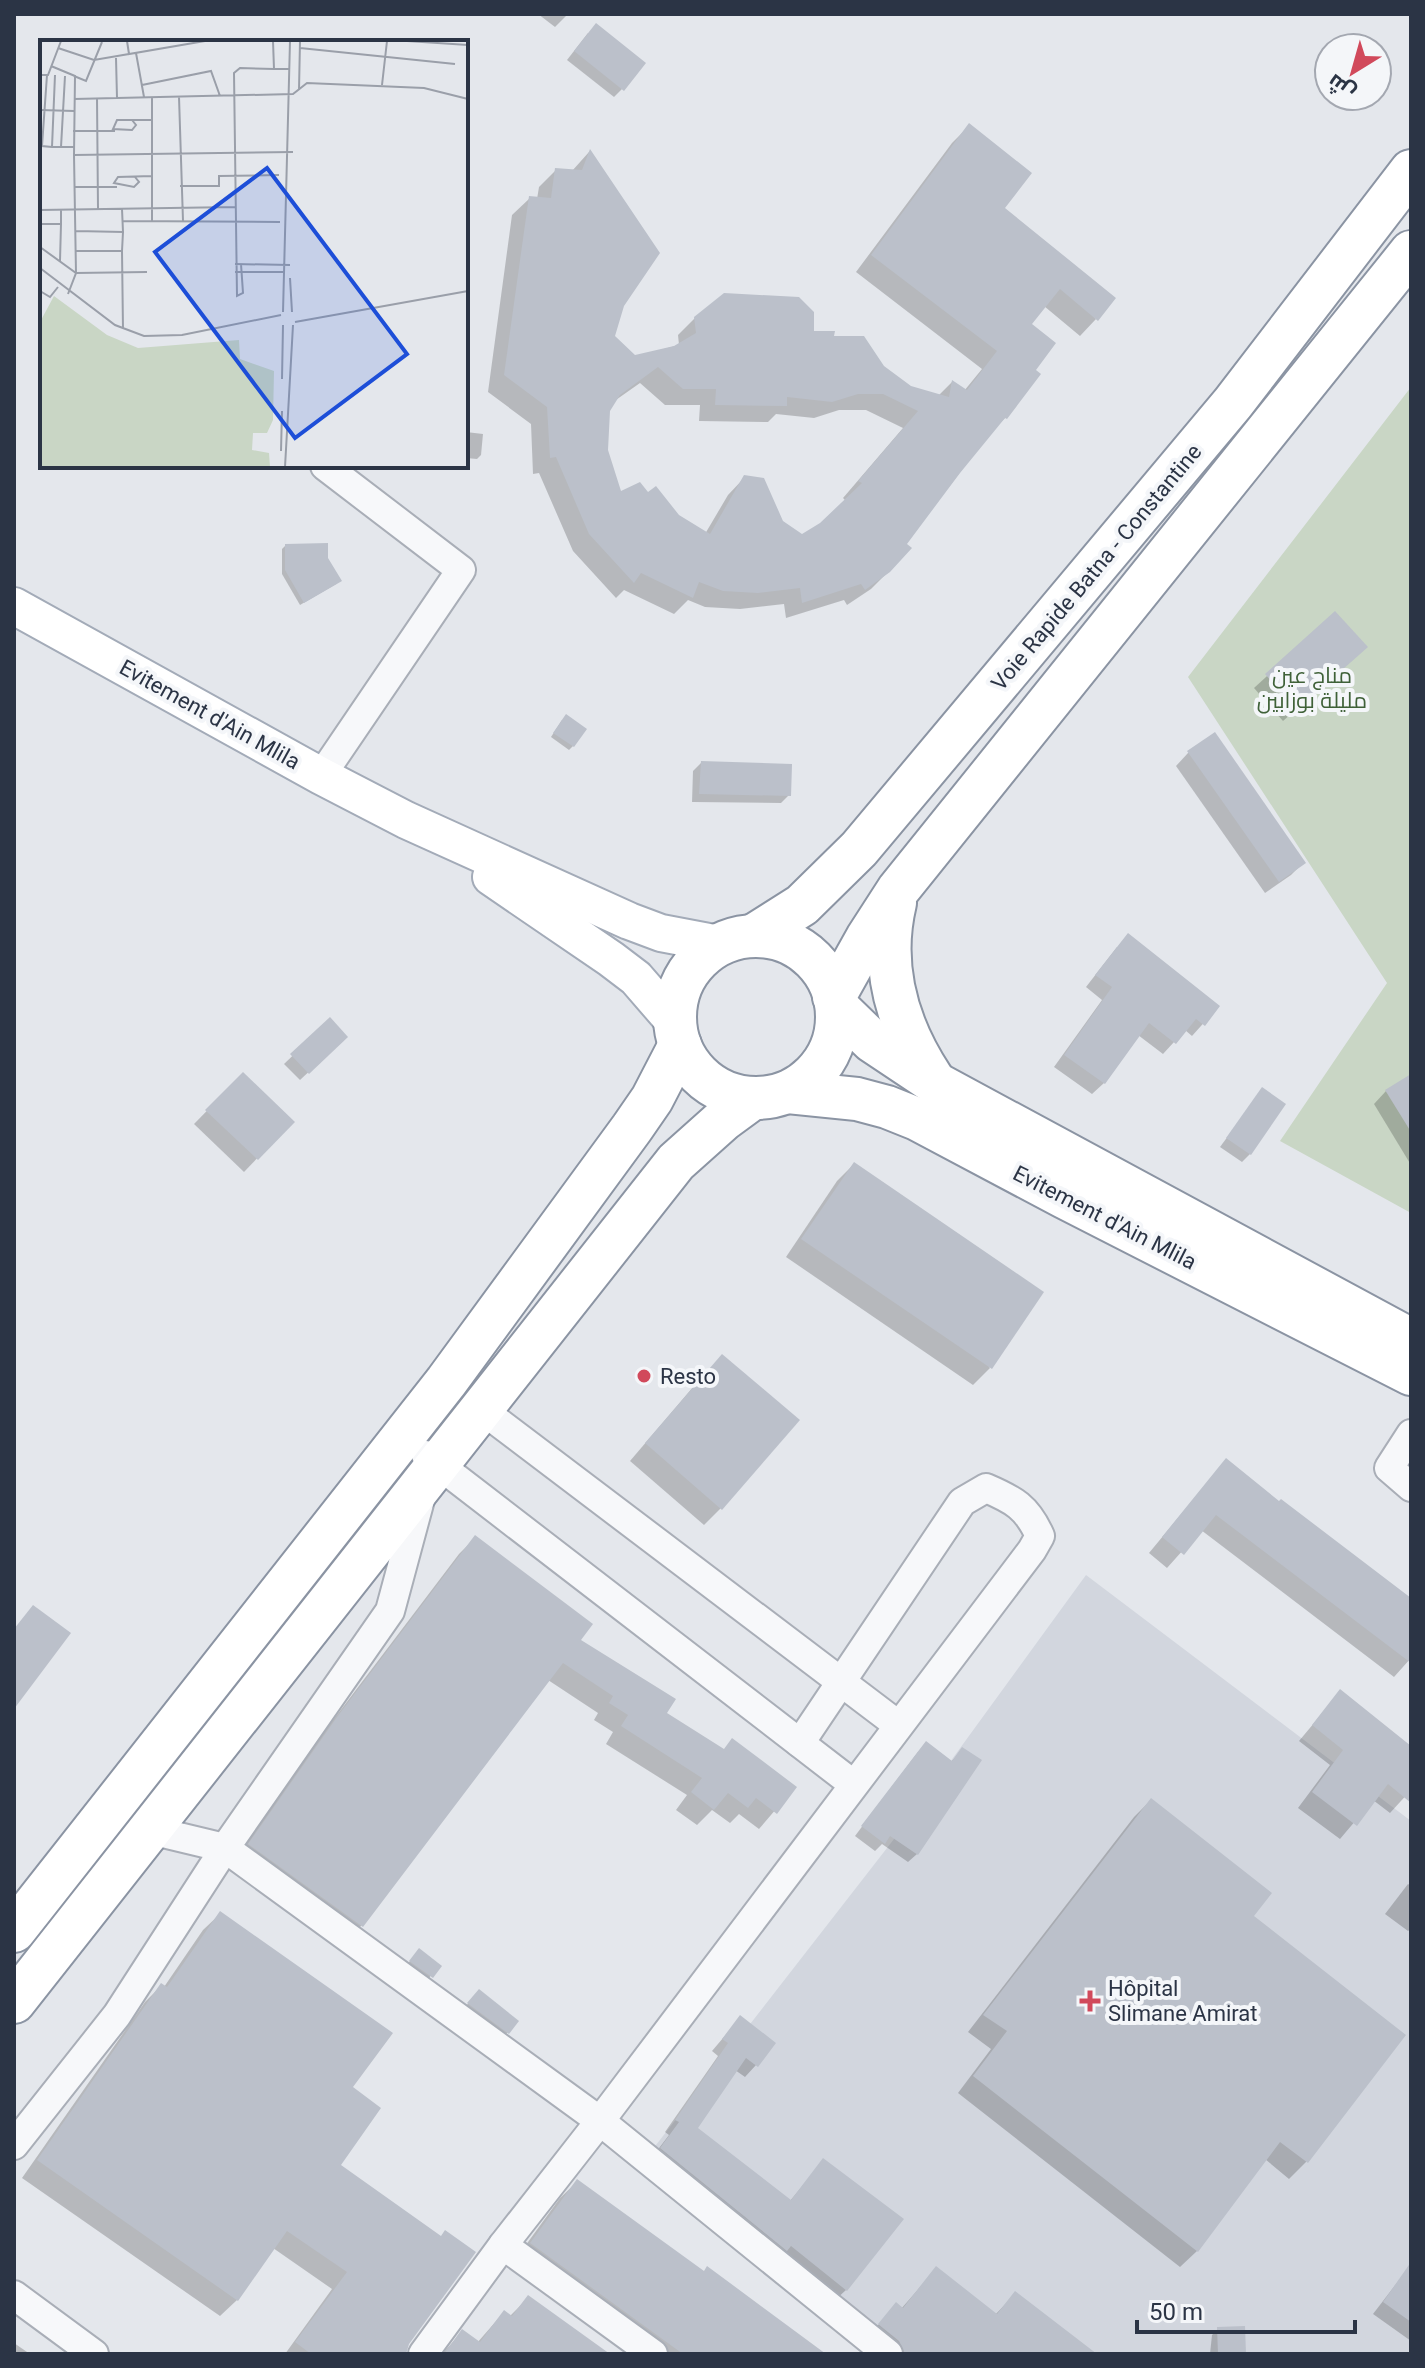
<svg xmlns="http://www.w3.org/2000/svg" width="1425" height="2368" font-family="Roboto,Cairo,sans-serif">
  <rect width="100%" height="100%" fill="#e4e7ec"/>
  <path fill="#d2d6de" d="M1086,1575l325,246v533h-516l-253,-191 252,-324z"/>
  <path fill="#c9d6c5" d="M1411,387v826l-131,-72 107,-158 -199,-306z"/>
  <g fill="#0003" fill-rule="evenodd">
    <path d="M538,14h30l-13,13z"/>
    <path d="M588,33l34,56 -8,8 -47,-37z"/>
    <path d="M969,126l33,82 94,111 -16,17 -36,-30 -15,19 4,46 -27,46 -15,15 -87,113 -15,26 -18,18 -24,16 -3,-5 -58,18 -2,-14 -44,5 -35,-2 -17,-7 -14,14 -50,-24 -8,8 -43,-47 -34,-78 -6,1 -2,-50 -43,-32 24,-177 18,-17 7,1 2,-12 17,-17 16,1 17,-19 33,153 -9,31 21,21 45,-12 -1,-10 17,-17 117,15 19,5 52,30 28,20 27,8 14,-14 12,9 18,-22 -126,-97 96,-129zM640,383l25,22h35l-1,16 69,1 8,-8 38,4 25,-8h27l37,18 -60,70 3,3 -25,24 -19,11 -21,-13 -36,-46 -17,18 -23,39 -58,-39 -27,-1 -14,-43 2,-41 5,-8z"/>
    <path d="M466,432l17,2 -2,21 -4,4 -11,-1z"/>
    <path d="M285,546l41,13 10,25 -36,21 -18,-31v-25z"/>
    <path d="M1335,614l17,46 -69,61 -29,-33z"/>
    <path d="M562,720l11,26 -4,4 -18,-13z"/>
    <path d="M1214,735l90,127 -13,13 -26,18 -89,-127 12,-13z"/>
    <path d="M701,763l88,32 -8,8 -89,-1 1,-31z"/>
    <path d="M1117,947l101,60 -26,29 -7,-6 -22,24 -25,-19 -34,48 -12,11 -38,-27 48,-67 -16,-13z"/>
    <path d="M330,1020l16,17 -46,43 -16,-16z"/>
    <path d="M243,1074l49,48 -48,50 -50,-48z"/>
    <path d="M1411,1076v89l-37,-61 12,-13z"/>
    <path d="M1262,1090l-12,64 -8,8 -22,-15z"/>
    <path d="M854,1164l136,204 -17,17 -187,-128 51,-76z"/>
    <path d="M705,1373l16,135 -17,17 -74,-64z"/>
    <path d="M1226,1460l53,44 132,96v58l-17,19 -193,-147 -34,38 -18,-15z"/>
    <path d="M475,1538l103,102 86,74 59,37 71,37 -35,41 -20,-15 -9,9 -18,-13 -15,15 -21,-15 11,-15 -81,-51 7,-12 -19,-12 4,-7 -50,-33 -187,246 -16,16 -111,-81 87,-125 138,-182z"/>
    <path d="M1340,1692l71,56v42l-21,23 -17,-13 -33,39 -42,-31 32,-43 -31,-24z"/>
    <path d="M963,1749l-46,105 -9,8 -26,-18 -7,7 -20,-15 63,-84 33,10z"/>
    <path d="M1151,1800l101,117 152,119 -98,126 -17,17 -24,-20 -68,92 -17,16 -222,-174 33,-44 -23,-17 166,-215z"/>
    <path d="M1408,1884l3,2v43l-3,2 -23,-17z"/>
    <path d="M220,1914l131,173 -13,79 69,178 -3,10h-119l47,-65 -59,-41 -36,52 -17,16 -198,-138 123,-176 16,-16 3,1 39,-57z"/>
    <path d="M419,1951l20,15 -16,19 -21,-15z"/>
    <path d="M471,2000l37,32 -9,9 -38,-29z"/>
    <path d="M740,2018l16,47 -11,12 -10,-7 -40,58 95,73 33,-40 23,129 -12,11 -184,-141 19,-25 -4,-3 53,-76 -6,-5z"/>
    <path d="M577,2182l126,91 120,81h-180l-128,-94 45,-62z"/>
    <path d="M1410,2266l1,1v74l-38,-27z"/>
    <path d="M936,2269l59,46 20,-21 54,60h-192l-14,-12 33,-37 5,4z"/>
    <path d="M528,2298l79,56h-165l20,-22 15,11 27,-31 5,5z"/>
    <path d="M1218,2329l26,25h-34l2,-19z"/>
    <path d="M14,2343l16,11h-16z"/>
  </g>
  <g fill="#bbc0ca" fill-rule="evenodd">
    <path d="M596,23l50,40 -22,28 -50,-40z"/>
    <path d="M969,123l63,50 -27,35 111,90 -18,23 -38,-32 -28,35 24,19 -20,27 5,4 -34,45 -2,-1 -45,55 -53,71 5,4 -22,24 -25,18 -4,-6 -59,19 -2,-15 -42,5 -35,-2 -24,-9 -6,16 -52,-25 -7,10 -45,-49 -33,-77 -6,1 -3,-51 -43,-32 25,-179 22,2 4,-30 27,2 8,-21 70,104 -36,53 -9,30 20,19 39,-9 22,-13 -2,-16 30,-24 75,4 15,15v19h21l-1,5h30l20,30 27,20 38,11 3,-17 15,10 30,-39 -126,-96zM658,367l25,22h33l-1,16 72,1v-9l45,5 26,-8h25l35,17 -60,70 4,2 -42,40 -18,11 -19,-13 -19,-43 -20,-3 -34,59 -31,-19 -23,-29 -8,6 -8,-10 -19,9 -13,-41 2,-39 10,-16z"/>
    <path d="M328,543v15l14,23 -38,22 -19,-33v-26z"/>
    <path d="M1335,611l33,36 -71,63 -32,-36z"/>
    <path d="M566,714l21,15 -13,18 -21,-14z"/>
    <path d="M1215,732l91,131 -27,19 -92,-131z"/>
    <path d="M701,761l91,3 -1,32 -92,-2z"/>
    <path d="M1128,933l92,73 -15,20 -9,-7 -20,25 -27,-21 -44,61 -41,-29 48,-68 -17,-12z"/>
    <path d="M330,1017l18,20 -39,37 -19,-20z"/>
    <path d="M243,1072l52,50 -37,38 -53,-50z"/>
    <path d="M1411,1074v58l-26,-42z"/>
    <path d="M1262,1087l24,17 -35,51 -25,-17z"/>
    <path d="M854,1162l190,130 -52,77 -191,-130z"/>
    <path d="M722,1354l78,66 -78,90 -77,-67z"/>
    <path d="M1226,1458l53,43 2,-2 130,99v65l-195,-148 -32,40 -22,-18z"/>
    <path d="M475,1535l118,89 -12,16 95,59 -9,14 57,36 8,-11 65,49 -20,27 -21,-16 -8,10 -20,-15 -14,17 -23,-18 11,-14 -81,-52 7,-11 -19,-12 4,-7 -50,-33 -200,264 -115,-83 89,-127z"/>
    <path d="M33,1605l38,28 -57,76v-80z"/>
    <path d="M1340,1689l71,57v57l-23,-19 -31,42 -45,-34 31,-42 -31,-25z"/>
    <path d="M926,1741l26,20 10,-14 20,13 -64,95 -28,-19 -5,8 -24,-18z"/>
    <path d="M1151,1798l121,95 -18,23 152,119 -98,128 -28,-21 -82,110 -225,-176 34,-45 -24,-16z"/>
    <path d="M220,1911l173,122 -40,54 28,21 -40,57 100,71 4,-6 31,22 -67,92 -3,10h-95l-16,-12 52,-70 -60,-41 -49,70 -201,-141 124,-177 6,4z"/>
    <path d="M419,1948l23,18 -9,12 -24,-17z"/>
    <path d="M479,1989l40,32 -10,13 -42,-31z"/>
    <path d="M740,2015l36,28 -18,24 -12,-9 -48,70 93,72 32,-42 81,61 -57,72 -56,-45 -4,5 -127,-103 19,-26 -4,-2 53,-77 -6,-4z"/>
    <path d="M577,2179l127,92 3,-5 119,88h-143l-153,-111z"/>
    <path d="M1411,2262v60l-28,-20z"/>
    <path d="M936,2266l61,48 18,-23 82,63h-192l-6,-13 -21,-17 18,-22 7,6z"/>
    <path d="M528,2295l82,59h-166l18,-25 18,13 24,-32 8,6z"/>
    <path d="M1245,2326l1,28h-28l-1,-27z"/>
  </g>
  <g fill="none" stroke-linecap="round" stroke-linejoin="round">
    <g stroke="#a9aeb7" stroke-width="32">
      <g id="minor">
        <path d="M321,776l140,-206 -136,-104"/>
        <path d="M481,1409l417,316"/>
        <path d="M1411,1434l-22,34 22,19"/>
        <path d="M426,1455l427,329"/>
        <path d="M421,1496l-31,115 -165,237 375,273 288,233"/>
        <path d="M14,2145l103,-130 108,-167 -75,-18"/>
        <path d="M503,2245l150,109"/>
        <path d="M14,2295l80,59"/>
        <path d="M423,2354l80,-109 97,-124 432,-571 8,-14c-13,-29 -26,-36 -54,-48l-24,14 -162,241"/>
      </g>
    </g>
    <g stroke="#a3abb8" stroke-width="40">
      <g id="major">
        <path d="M14,606l307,170 85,44 223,101 32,12 58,11"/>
        <path d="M491,877l120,82 25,19 39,45"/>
      </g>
    </g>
    <g stroke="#8b94a3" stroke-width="46">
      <g id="highway">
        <path d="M895,903c-15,63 2,122 37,175"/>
        <path d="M753,936l49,-31 57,-56 374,-446 178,-232"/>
        <circle cx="756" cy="1017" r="81"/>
        <path d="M834,997l33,-59 31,-48 513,-638"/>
        <path d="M837,1007l35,34 63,42 476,257"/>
        <path d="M788,1092l69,7 30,8 30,12 147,78 347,177"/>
        <path d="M14,1931l432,-549 186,-254 20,-29 28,-54"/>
        <path d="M14,2002l662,-840 47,-42 30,-22"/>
      </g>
    </g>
    <use href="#minor" stroke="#f7f8fa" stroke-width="28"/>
    <use href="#major" stroke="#fff" stroke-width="36"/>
    <use href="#highway" stroke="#fff" stroke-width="42"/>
  </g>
  <g fill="#d1495b" stroke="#f4f6f9" stroke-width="3">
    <circle cx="644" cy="1376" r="8"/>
    <path d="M1086 1989h8v8h8v8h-8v8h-8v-8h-8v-8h8z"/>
  </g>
  <g text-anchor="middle" stroke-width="8" stroke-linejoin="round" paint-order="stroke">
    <g font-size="22" fill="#2b3445" stroke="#f4f6f9">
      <text transform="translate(1096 567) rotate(-50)" y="8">Voie Rapide Batna - Constantine</text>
      <text transform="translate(210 714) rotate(29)" y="8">Evitement d'Ain Mlila</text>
      <text transform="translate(1105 1217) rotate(27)" y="8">Evitement d'Ain Mlila</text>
    </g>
    <g font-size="22" fill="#3f6138" stroke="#f4f6f9">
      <text x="1312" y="683">مناج عين<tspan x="1312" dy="25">مليلة بوزابين</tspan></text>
    </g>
    <g font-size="22" fill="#2b3445" stroke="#f4f6f9" text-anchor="start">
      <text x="660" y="1384">Resto</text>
      <text x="1108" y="1996">Hôpital<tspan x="1108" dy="25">Slimane Amirat</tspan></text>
    </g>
  </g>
  <g transform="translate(40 40)">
    <rect width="428" height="428" fill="#e4e7ec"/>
    <path d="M14,256l53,39 31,13 101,-8 1,19 34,12 -1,49 -6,13h-14l-1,17 17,3 1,14h-230v-145z" fill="#c9d6c5"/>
    <path fill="none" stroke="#9a9fa9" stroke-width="2" d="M87,1l2,13 76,-13M233,1l1,28h16M367,1l61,4M18,8l36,12 35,-6M260,8l155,16M96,13l8,44M76,18l1,40M11,26l24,10 -1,79 219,-3M0,35h8l13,-34M7,35l-5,71 10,1M15,35l-3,72h9M25,36l-4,71h13M34,36l12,5 16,-39M102,45l69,-14 9,25M342,45l5,-44M259,50l1,-49M112,57v124M139,57l4,124M57,58l1,111M34,59l219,-5 14,-11 117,5 44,11M0,70l34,1M92,80l4,5 -4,5 -19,-1 4,-9h35M33,91h42M95,137l4,5 -5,5 -20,-4 4,-6 34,-1M140,146h39v-10l60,-1M35,147h42M0,170l195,-3M82,181l158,1M0,184h21v-15M36,191l47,1 -1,-23M0,207l36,26 71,-1M36,211h46l1,-19M82,211l1,78M20,221l1,-37M195,224l55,1M201,224l2,29 -6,3 -3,-223 6,-5 34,1M0,228l75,57 29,11 38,-1 99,-20M195,232h49M250,238l2,34M0,251l10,6 8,-10M28,254l8,-21 -2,-118M243,272l7,-271M255,282l173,-31M242,339l1,-54M241,411l1,-40M245,427l8,-142"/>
    <path fill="#1d4ed8" fill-opacity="0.15" stroke="#1d4ed8" stroke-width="4" d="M227,128l140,186 -112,84 -140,-186z"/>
    <rect width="428" height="428" fill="none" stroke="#2b3445" stroke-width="4"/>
  </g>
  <rect width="1425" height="2368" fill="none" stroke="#2b3445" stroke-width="32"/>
  <g transform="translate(1353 72) rotate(217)"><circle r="38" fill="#f4f6f9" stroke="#a4a8b1" stroke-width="2"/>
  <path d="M0-6L14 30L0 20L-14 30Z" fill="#d1495b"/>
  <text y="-12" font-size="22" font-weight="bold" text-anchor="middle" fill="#2b3445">ش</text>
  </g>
  <path d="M1137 2320v12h218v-12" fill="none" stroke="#2b3445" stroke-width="4"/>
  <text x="1149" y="2320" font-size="24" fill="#2b3445" stroke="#f4f6f9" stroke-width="6" paint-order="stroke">50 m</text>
</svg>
